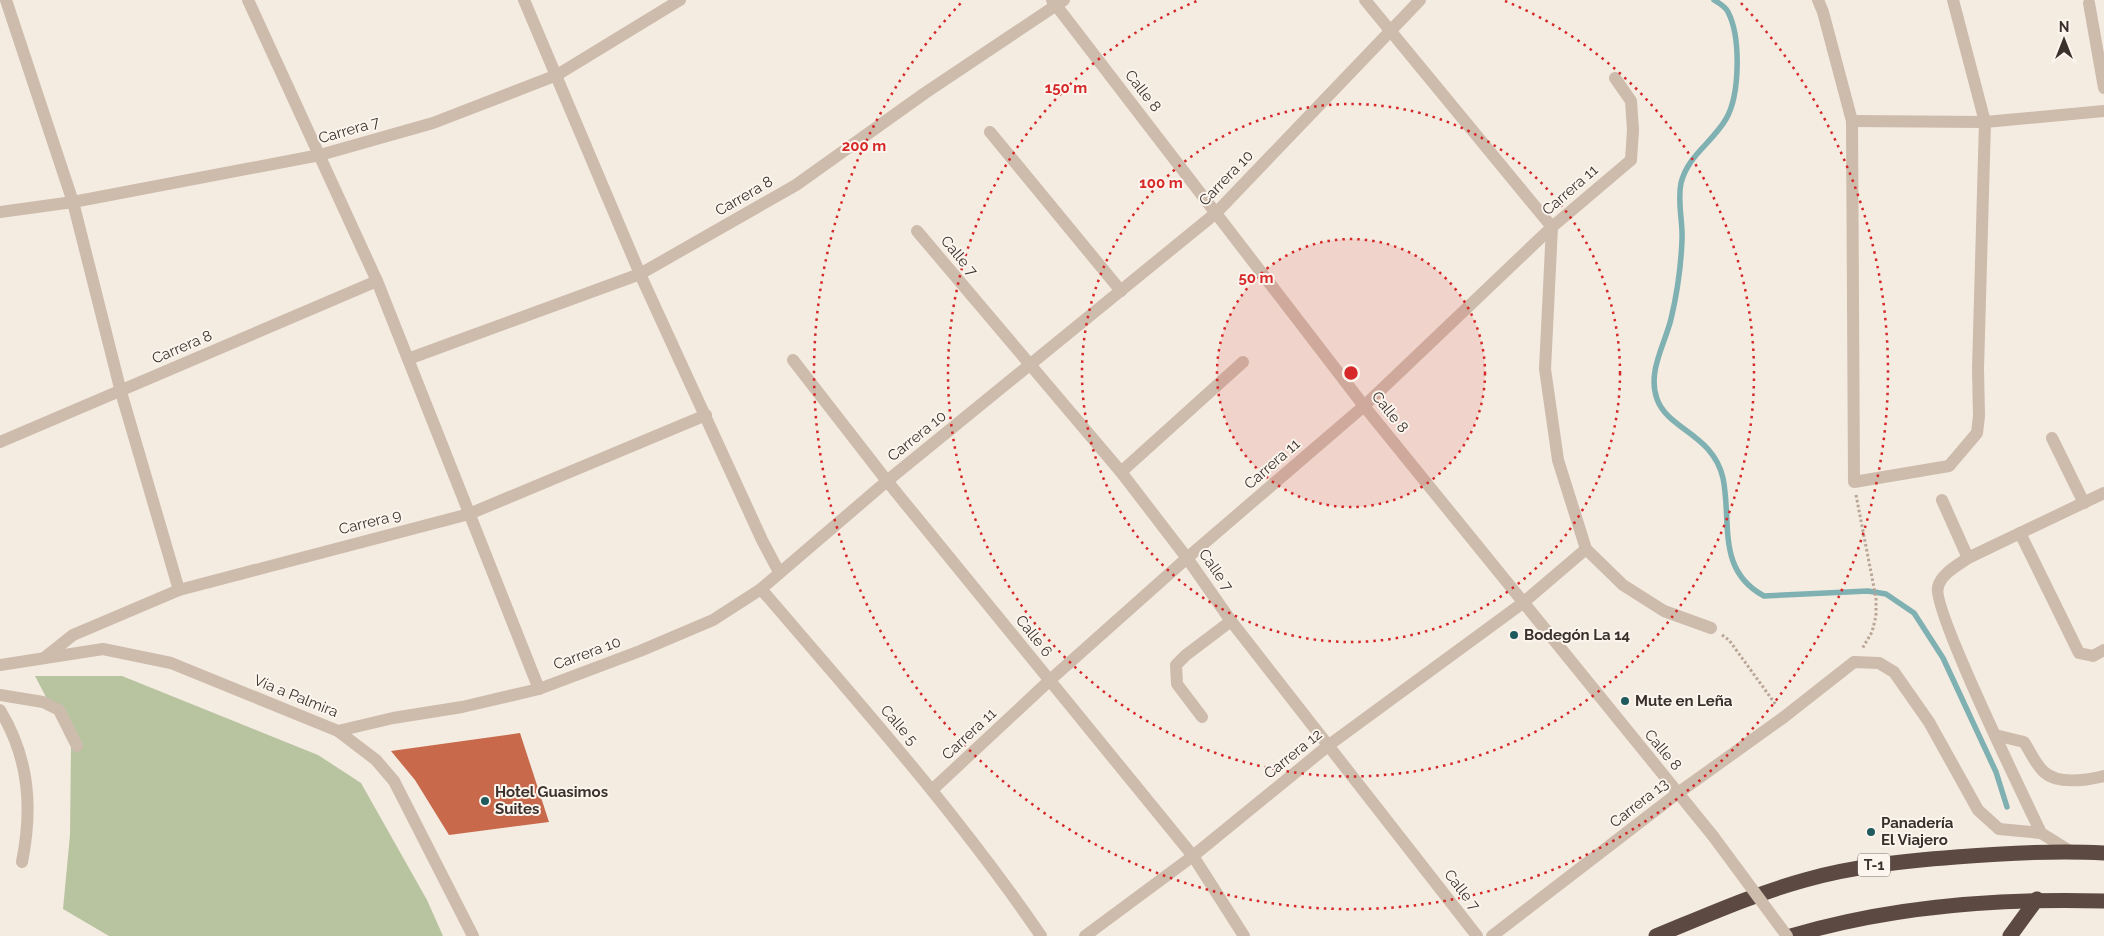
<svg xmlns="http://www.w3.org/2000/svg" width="2104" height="936" font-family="Raleway,sans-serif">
  <rect width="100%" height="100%" fill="#f4ebe1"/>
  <path fill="#b8c4a0" d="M35,676h87l196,79 43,28 66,117 16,36h-334l-46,-27 7,-74 1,-90z"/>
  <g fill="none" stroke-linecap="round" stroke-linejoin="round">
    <path stroke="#7fb0b2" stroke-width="5.5" d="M1714,0c5,3 12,7 14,12 13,25 12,83 -2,107 -14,24 -38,36 -45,64 -4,19 2,38 1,57 -1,25 -5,54 -11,79 -6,25 -24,53 -14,80 11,31 56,35 66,79 9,45 -7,92 41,118l104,-5 18,3 28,19 29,45 53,114 11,35"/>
  </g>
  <path fill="#c8694b" d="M520,733l29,89 -100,13 -34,-55 -24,-29z"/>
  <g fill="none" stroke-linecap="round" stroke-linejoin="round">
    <g stroke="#b9a596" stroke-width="3" stroke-dasharray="2.5 2.5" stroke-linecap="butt">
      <path d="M1856,495l20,103v18l-4,16 -10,17"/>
      <path d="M1722,635l7,5 47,65"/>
    </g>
    <g stroke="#cdbbac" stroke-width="12">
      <path d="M6,0l67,202 48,190 58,198"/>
      <path d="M248,0l129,281 162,408"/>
      <path d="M524,0l116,274 122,266 17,32"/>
      <path d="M1052,0l312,406 349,430"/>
      <path d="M1365,0l187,227 -7,142 13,91 28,89 37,36 41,26 47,17"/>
      <path d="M1818,0l5,12 29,109 2,361 95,-16 28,-33 2,-17 -1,-47 7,-247 -32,-122"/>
      <path d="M2089,3l15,85"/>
      <path d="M1852,121l133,1 119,-11"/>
      <path d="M990,132l131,159"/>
      <path d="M0,212l73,-10 247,-47 113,-32 124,-48 123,-75"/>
      <path d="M917,231l204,241 66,86 44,63 246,315"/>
      <path d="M408,359l232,-85 156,-89 129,-92 139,-93"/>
      <path d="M793,360l94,121 306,375 51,80"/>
      <path d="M2052,438l32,65"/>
      <path d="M0,442l377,-161"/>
      <path d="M1121,472l122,-110"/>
      <path d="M1942,500l26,58"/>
      <path d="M2020,533l59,120 14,3 11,-6"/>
      <path d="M761,589c97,113 196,224 280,347"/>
      <path d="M44,658l29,-23 106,-45 290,-76 237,-99"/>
      <path d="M0,665l103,-16 68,14 167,68 38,29 18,21 79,155"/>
      <path d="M0,695l43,7 16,8 18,36"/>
      <path d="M0,710c29,48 33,97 22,152"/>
      <path d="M1202,717l-25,-33 -1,-19 10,-10 45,-34"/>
      <path d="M338,731l55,-13 69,-11 77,-18 101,-38 73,-31 48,-31 126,-108 329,-268 204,-213"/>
      <path d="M1995,735l29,7c6,9 12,23 20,30 14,13 43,8 60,4"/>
      <path d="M932,790l118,-110 137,-122 177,-152 188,-179 79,-67 2,-30 -2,-29 -16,-23"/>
      <path d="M2041,833c-15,-32 -110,-226 -103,-246 3,-13 20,-22 30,-29l136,-65"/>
      <path d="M1085,936l108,-80 136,-111 195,-143 62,-53"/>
      <path d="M1492,936l186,-143 106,-76 70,-55 25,1 15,9 35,50 49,88 21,19 42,4 29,18"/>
    </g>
    <g stroke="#5c4a42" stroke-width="15">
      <path d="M1656,936c49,-20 98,-42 149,-56 49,-14 100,-19 151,-23 49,-4 99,-7 148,-4"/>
      <path d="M1791,936c101,-30 208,-38 313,-35"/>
      <path d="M2010,936l27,-37"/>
    </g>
    <path stroke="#cdbbac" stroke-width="12" d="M1713,836l74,100"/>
  </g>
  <circle cx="1351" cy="373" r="134" fill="#d62828" fill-opacity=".12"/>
  <g fill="none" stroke="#d62828" stroke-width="2.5" stroke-dasharray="2.5 5">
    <circle cx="1351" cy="373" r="134"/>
    <circle cx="1351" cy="373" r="269"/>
    <path d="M1505 1A403 403 0 1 1 1197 1"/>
    <path d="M1741 3A537 537 0 1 1 961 3"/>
  </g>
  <g fill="#1f5a5e" stroke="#fbf5ee" stroke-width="2">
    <circle cx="1514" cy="635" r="5"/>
    <circle cx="1625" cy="701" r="5"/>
    <circle cx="485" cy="801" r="5"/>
    <circle cx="1871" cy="832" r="5"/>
  </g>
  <g text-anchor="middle" stroke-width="4" stroke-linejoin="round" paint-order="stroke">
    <rect fill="#fbf5ee" stroke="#756b66" stroke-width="1" x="1858" y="853.5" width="32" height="23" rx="4"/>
    <g font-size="14" font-weight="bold" fill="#3b302b">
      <text x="1874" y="870">T-1</text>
    </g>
    <g font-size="15" fill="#3b302b" stroke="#fbf5ee">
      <text transform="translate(1143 91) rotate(52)" y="5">Calle 8</text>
      <text transform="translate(349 130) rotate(-16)" y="5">Carrera 7</text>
      <text transform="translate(1226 178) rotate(-46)" y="5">Carrera 10</text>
      <text transform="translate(1570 190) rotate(-41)" y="5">Carrera 11</text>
      <text transform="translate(744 196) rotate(-30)" y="5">Carrera 8</text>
      <text transform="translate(959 256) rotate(50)" y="5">Calle 7</text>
      <text transform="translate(182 347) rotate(-23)" y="5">Carrera 8</text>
      <text transform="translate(1390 412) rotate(51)" y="5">Calle 8</text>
      <text transform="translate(917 436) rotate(-39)" y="5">Carrera 10</text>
      <text transform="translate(1272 464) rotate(-41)" y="5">Carrera 11</text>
      <text transform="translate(370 522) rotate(-14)" y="5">Carrera 9</text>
      <text transform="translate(1216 570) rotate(55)" y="5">Calle 7</text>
      <text transform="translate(1034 636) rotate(51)" y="5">Calle 6</text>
      <text transform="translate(587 653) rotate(-20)" y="5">Carrera 10</text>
      <text transform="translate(296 696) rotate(22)" y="5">Vía a Palmira</text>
      <text transform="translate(899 725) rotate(49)" y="5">Calle 5</text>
      <text transform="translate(969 734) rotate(-43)" y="5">Carrera 11</text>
      <text transform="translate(1663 750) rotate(50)" y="5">Calle 8</text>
      <text transform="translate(1293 754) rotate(-39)" y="5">Carrera 12</text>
      <text transform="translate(1639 803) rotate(-38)" y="5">Carrera 13</text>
      <text transform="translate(1462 890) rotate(52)" y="5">Calle 7</text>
    </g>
    <g font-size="15" font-weight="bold" fill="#3b302b" stroke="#fbf5ee" text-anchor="start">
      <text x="1524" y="640">Bodegón La 14</text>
      <text x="1635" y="706">Mute en Leña</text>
      <text x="495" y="797">Hotel Guasimos<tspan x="495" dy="17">Suites</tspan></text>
      <text x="1881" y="828">Panadería<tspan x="1881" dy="17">El Viajero</tspan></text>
    </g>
  </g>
  <circle cx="1351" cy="373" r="8" fill="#d62828" stroke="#fbf5ee" stroke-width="2.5"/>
  <g font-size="15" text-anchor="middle" font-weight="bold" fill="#d62828" stroke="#fbf5ee" stroke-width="4" stroke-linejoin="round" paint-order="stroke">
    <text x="1066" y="93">150 m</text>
    <text x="864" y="151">200 m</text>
    <text x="1161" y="188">100 m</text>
    <text x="1256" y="283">50 m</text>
  </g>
  <g transform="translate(2064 40)" stroke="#fbf5ee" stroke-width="4" paint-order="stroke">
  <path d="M0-4L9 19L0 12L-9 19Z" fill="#3b302b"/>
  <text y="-8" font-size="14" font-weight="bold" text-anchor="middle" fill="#3b302b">N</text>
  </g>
</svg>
